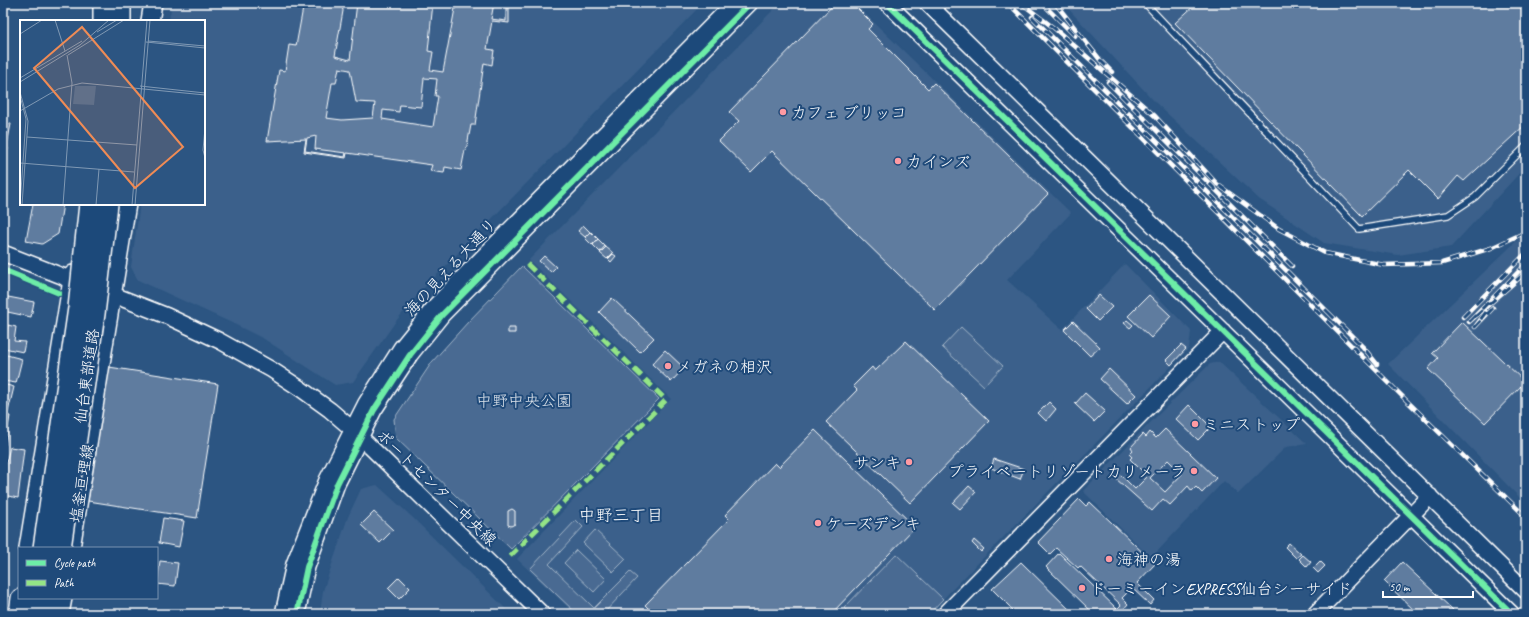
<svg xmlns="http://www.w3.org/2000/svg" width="1529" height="617" viewBox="0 0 1529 617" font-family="Caveat,'Klee One',sans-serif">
<rect width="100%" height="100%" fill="#2c5582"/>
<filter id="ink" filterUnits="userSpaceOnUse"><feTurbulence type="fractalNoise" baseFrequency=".025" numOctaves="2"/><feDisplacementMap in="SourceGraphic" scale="8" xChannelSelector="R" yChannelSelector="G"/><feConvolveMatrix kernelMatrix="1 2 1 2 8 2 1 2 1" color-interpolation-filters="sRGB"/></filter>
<g filter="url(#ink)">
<path fill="#3b618b" d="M172 3H703L420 292 396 321 353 382 335 385 264 339 232 323 138 280 131 267 140 204H204V21H169Z
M780 3H854L1071 213 1007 280 1062 330 1125 264 1191 331 1189 348 943 599 896 554 845 608 850 614H575L517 559 671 399 529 260Z
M1063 3H1526V166L1451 247 1398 255 1324 243 1259 199 1156 103Z
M1526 232V504L1388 364Z
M1219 362 1307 444 1286 447 1238 494 1224 481 1151 558 1083 491 1158 415 1210 364Z
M377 485 412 517 511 614H320L323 591 348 517 361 489Z"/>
<path fill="#486b92" stroke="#a4b5c8" d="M522 266 659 399 511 549 396 438 394 419 432 362 468 322Z
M961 327 1003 366 984 386 942 347Z
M576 520 583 527 549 564 594 608 630 572 637 578 603 614H577L530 569Z
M595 530 626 559 613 572 583 543Z
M576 550 606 579 594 592 564 563Z
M896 554 943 599 929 614H850L844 608Z"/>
<path fill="#5e7c9f" stroke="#fff" fill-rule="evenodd" d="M287 3H342L343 11 335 56 350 60 357 3H433L428 51 433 52 430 70 443 72 456 3H501H494L491 19 506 21V3H509V23L492 21 487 49 494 50 492 65 484 63 475 125H471L466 151 465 150 461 170 445 167 444 173 430 171 432 165 347 153 346 158 304 152 306 139 267 141 279 70 285 71 289 45 296 46 303 8 287 6ZM339 68 350 70 356 102 375 103 373 118 342 120 326 118 332 83H336ZM424 78 437 79 435 96H438L433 127 382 119 383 110 399 112 400 105 421 107ZM316 136 315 149 346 153 345 157 305 151 307 138Z
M835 3H852L873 24 868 29 928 89 934 83 1048 194 935 310 772 151 751 172 719 141 739 121 729 112Z
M1197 3H1526V124L1464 181 1458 176 1438 199 1409 170 1362 216 1175 23Z
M3 123 11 124 7 145 3 144Z
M3 148H8L3 179Z
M33 204H63L58 234 42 244 26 241Z
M583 225 590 232 585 237 578 231Z
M591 232 598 239 592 245 585 238Z
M598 239 605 246 600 252 593 245Z
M606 247 613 253 607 259 600 253Z
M613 254 616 256 611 262 608 259Z
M544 256 556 267 551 272 539 261Z
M1099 295 1112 307 1098 321 1086 309Z
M1149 295 1171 316 1151 338 1128 316Z
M3 296 34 302 31 317 3 311Z
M612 298 654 338 640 352 599 312Z
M1127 320 1133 325 1130 328 1124 323Z
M1073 321 1100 347 1090 356 1064 330Z
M1462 322 1525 382 1485 423 1428 369 1438 358 1432 353Z
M8 325 16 327 14 341 25 342 23 352 4 348Z
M508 328H515V333H508Z
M906 341 989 421 910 503 826 422 857 390 853 386 872 367 875 371Z
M1181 345 1186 349 1171 365 1166 360Z
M665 350 684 368 671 382 652 364Z
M3 354 22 359 16 383 3 381Z
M109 367 218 384 197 518 88 501Z
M1109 369 1136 395 1127 404 1100 379Z
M3 384 14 387 8 412 3 411Z
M1085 393 1105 411 1094 422 1075 404Z
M1049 402 1056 409 1046 421 1038 413Z
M1189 405 1211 427 1198 440 1176 419Z
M3 415 10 416 5 445 3 444Z
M1165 429 1216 478 1202 493 1196 487 1192 491 1188 486 1170 505 1163 499 1152 511 1115 478 1119 473 1135 489 1150 474 1145 470 1143 472 1130 459 1132 457 1129 454 1133 450 1131 447 1143 434 1146 437 1150 432 1156 438ZM1168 460 1182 474 1165 492 1150 478Z
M815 430 915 527 831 614H654L645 605 729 519 725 515 775 463 779 467Z
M10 447 24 449 18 498 3 495V466L5 467Z
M994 459 1024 469 1020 479 991 468Z
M969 486 976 492 960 509 953 503Z
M1079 499 1086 506 1090 502 1155 564 1137 583 1154 600 1150 605 1132 588 1122 598 1128 604 1121 612 1117 609 1121 605 1080 566 1078 568 1056 548 1050 554 1038 542Z
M512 509 515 511V524L511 526 508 525V511Z
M374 512 393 530 380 543 361 525Z
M163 518 184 521 179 547 159 543Z
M974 540 984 549 981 552 972 543Z
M1289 543 1301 554 1296 558 1285 547Z
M1059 553 1117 609 1123 614H1094L1046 567Z
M1303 555 1311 562 1307 567 1299 559Z
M160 561 178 563 175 586 157 584Z
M1320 561 1325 566 1318 573 1313 568Z
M1021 562 1074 614H1012L1010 612 1012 609 992 589Z
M1402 562 1453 610 1448 614H1418L1384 581Z
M399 577 410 588 399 599 388 588Z"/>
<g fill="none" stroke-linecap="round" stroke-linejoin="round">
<g stroke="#fff" stroke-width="8">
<path id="lane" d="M1145 3 1359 229 1448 215 1475 197 1526 146"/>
</g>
<g stroke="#fff" stroke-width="18">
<path id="secondary" d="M887 3 1512 614
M927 3 1526 591
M3 253 62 276 72 282 111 294 167 316 220 341 272 370 301 389 330 410 352 429 542 614
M283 614 294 564 327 480 366 403 401 348 436 305 466 274 734 3
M297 614 307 567 337 484 374 410 410 355 442 315 750 3
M945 614 1223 331
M1315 614 1430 496"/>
</g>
<g stroke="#fff" stroke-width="20">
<path id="primary" d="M150 21 153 3
M28 548 73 274
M71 548 127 204
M18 614 20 598
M60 614 63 598"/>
</g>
<g stroke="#fff" stroke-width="22">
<path id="highway" d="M103 21V3
M121 21V3
M33 614 35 598
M51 614 53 598"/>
</g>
<use href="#lane" stroke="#1f4a7a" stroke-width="5.5"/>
<use href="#secondary" stroke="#1f4a7a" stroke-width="15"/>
<use href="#primary" stroke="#1f4a7a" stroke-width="17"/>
<use href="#highway" stroke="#1f4a7a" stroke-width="19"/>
<g stroke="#fff" stroke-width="4.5">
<path id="rail" d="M1008 3 1407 401 1526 517
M1021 3 1054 28 1155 116 1217 184 1279 229 1325 253 1384 265 1442 263 1491 248 1526 232
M1042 3 1075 36
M1055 3 1101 61 1112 72
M1032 17 1331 315
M1108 82 1292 266
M1526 264 1469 322 1526 272
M1328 312 1363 347 1377 364
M1486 312 1475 327 1493 308
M1463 317 1526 253"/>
</g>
<use href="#rail" stroke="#1f4a7a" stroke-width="3" stroke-dasharray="9" stroke-linecap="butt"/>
<g stroke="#fff" stroke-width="22" stroke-linecap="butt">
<path id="highway-bridge" d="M43 548 78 308 89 204
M61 548 95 314 108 204"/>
</g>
<use href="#highway-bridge" stroke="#1f4a7a" stroke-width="19"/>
<path stroke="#94e586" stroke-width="5" stroke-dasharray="10 5" stroke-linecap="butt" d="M510 556 666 400 524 261"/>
<g stroke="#1f4a7a" stroke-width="8">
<path id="cycleway" d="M887 3 1512 614
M3 270 59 293
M297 614 307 567 337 484 374 410 410 355 442 315 750 3"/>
</g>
<use href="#cycleway" stroke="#6deda7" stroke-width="6"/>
</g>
</g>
<g fill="#ff9aa2" stroke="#1f4a7a" stroke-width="1.5">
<circle cx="783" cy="112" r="4"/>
<circle cx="898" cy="161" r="4"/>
<circle cx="668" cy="366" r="4"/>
<circle cx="1195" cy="424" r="4"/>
<circle cx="909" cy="462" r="4"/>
<circle cx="1194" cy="471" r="4"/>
<circle cx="818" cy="523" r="4"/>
<circle cx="1109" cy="559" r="4"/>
<circle cx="1082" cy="588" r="4"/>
</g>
<g text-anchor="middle" stroke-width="4" stroke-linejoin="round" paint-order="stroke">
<g font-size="16" fill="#fff" stroke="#1f4a7a" text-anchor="start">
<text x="791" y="118">カフェ ブリッコ</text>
<text x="906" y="167">カインズ</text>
<text x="676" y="372">メガネの相沢</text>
<text x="1203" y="430">ミニストップ</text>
<text x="901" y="468" text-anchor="end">サンキ</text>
<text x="1186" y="477" text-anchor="end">プライベートリゾートカリメーラ</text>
<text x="826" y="529">ケーズデンキ</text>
<text x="1117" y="565">海神の湯</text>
<text x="1090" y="594">ドーミーインEXPRESS仙台シーサイド</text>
</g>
<g font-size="16" fill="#fff" stroke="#1f4a7a">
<text transform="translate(450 267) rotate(-47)" y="6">海の見える大通り</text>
<text transform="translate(86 376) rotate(-82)" y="6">仙台東部道路</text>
<text transform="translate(81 483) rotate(-81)" y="6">塩釜亘理線</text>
<text transform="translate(437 487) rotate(44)" y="6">ポートセンター中央線</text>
</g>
<g font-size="16" fill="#dae1e9" stroke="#1f4a7a">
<text x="524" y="406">中野中央公園</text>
</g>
<g font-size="17" fill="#fff" stroke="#1f4a7a">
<text x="621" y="521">中野三丁目</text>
</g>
</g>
<g transform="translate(20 20)">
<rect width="185" height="185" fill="#2c5582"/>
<path d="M55 66H76L74 85 53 84Z" fill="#486b92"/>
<path fill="none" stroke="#8099b4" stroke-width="1" d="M35 0 45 31M77 12 97 0M0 14 22 0M128 21 185 26M126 22 185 28M48 35 104 0M0 58 62 21M0 62 60 25 89 0M120 66 185 73M0 72 8 101 2 185M0 76 6 99 0 185M0 91 38 69 62 63 185 75M185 108 183 130 185 138M7 117 117 125M0 143 114 152M43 185 52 63 47 35M76 185 79 149M112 185 127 0M115 185 130 0"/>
<path fill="#ef8b55" fill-opacity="0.15" stroke="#ef8b55" stroke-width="2" d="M62 7 163 127 115 168 14 48Z"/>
<rect width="185" height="185" fill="none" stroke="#fff" stroke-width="2"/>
</g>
<rect width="1529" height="617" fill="none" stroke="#1f4a7a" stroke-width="16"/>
<rect x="8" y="8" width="1513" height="601" fill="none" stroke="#fff" stroke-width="1.5" filter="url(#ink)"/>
<rect x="18" y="547" width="140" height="52" fill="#1f4a7a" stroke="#7992af"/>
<rect x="26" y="560" width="20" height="6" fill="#6deda7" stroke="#7992af"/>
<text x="54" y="567" font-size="12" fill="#ffffff">Cycle path</text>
<rect x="26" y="580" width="20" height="6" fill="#94e586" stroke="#7992af"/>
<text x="54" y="587" font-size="12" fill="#ffffff">Path</text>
<path d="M1383 591v6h90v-6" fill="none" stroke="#ffffff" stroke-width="2"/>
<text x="1389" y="591" font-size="12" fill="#ffffff" stroke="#1f4a7a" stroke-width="3" paint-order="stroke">50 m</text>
</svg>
